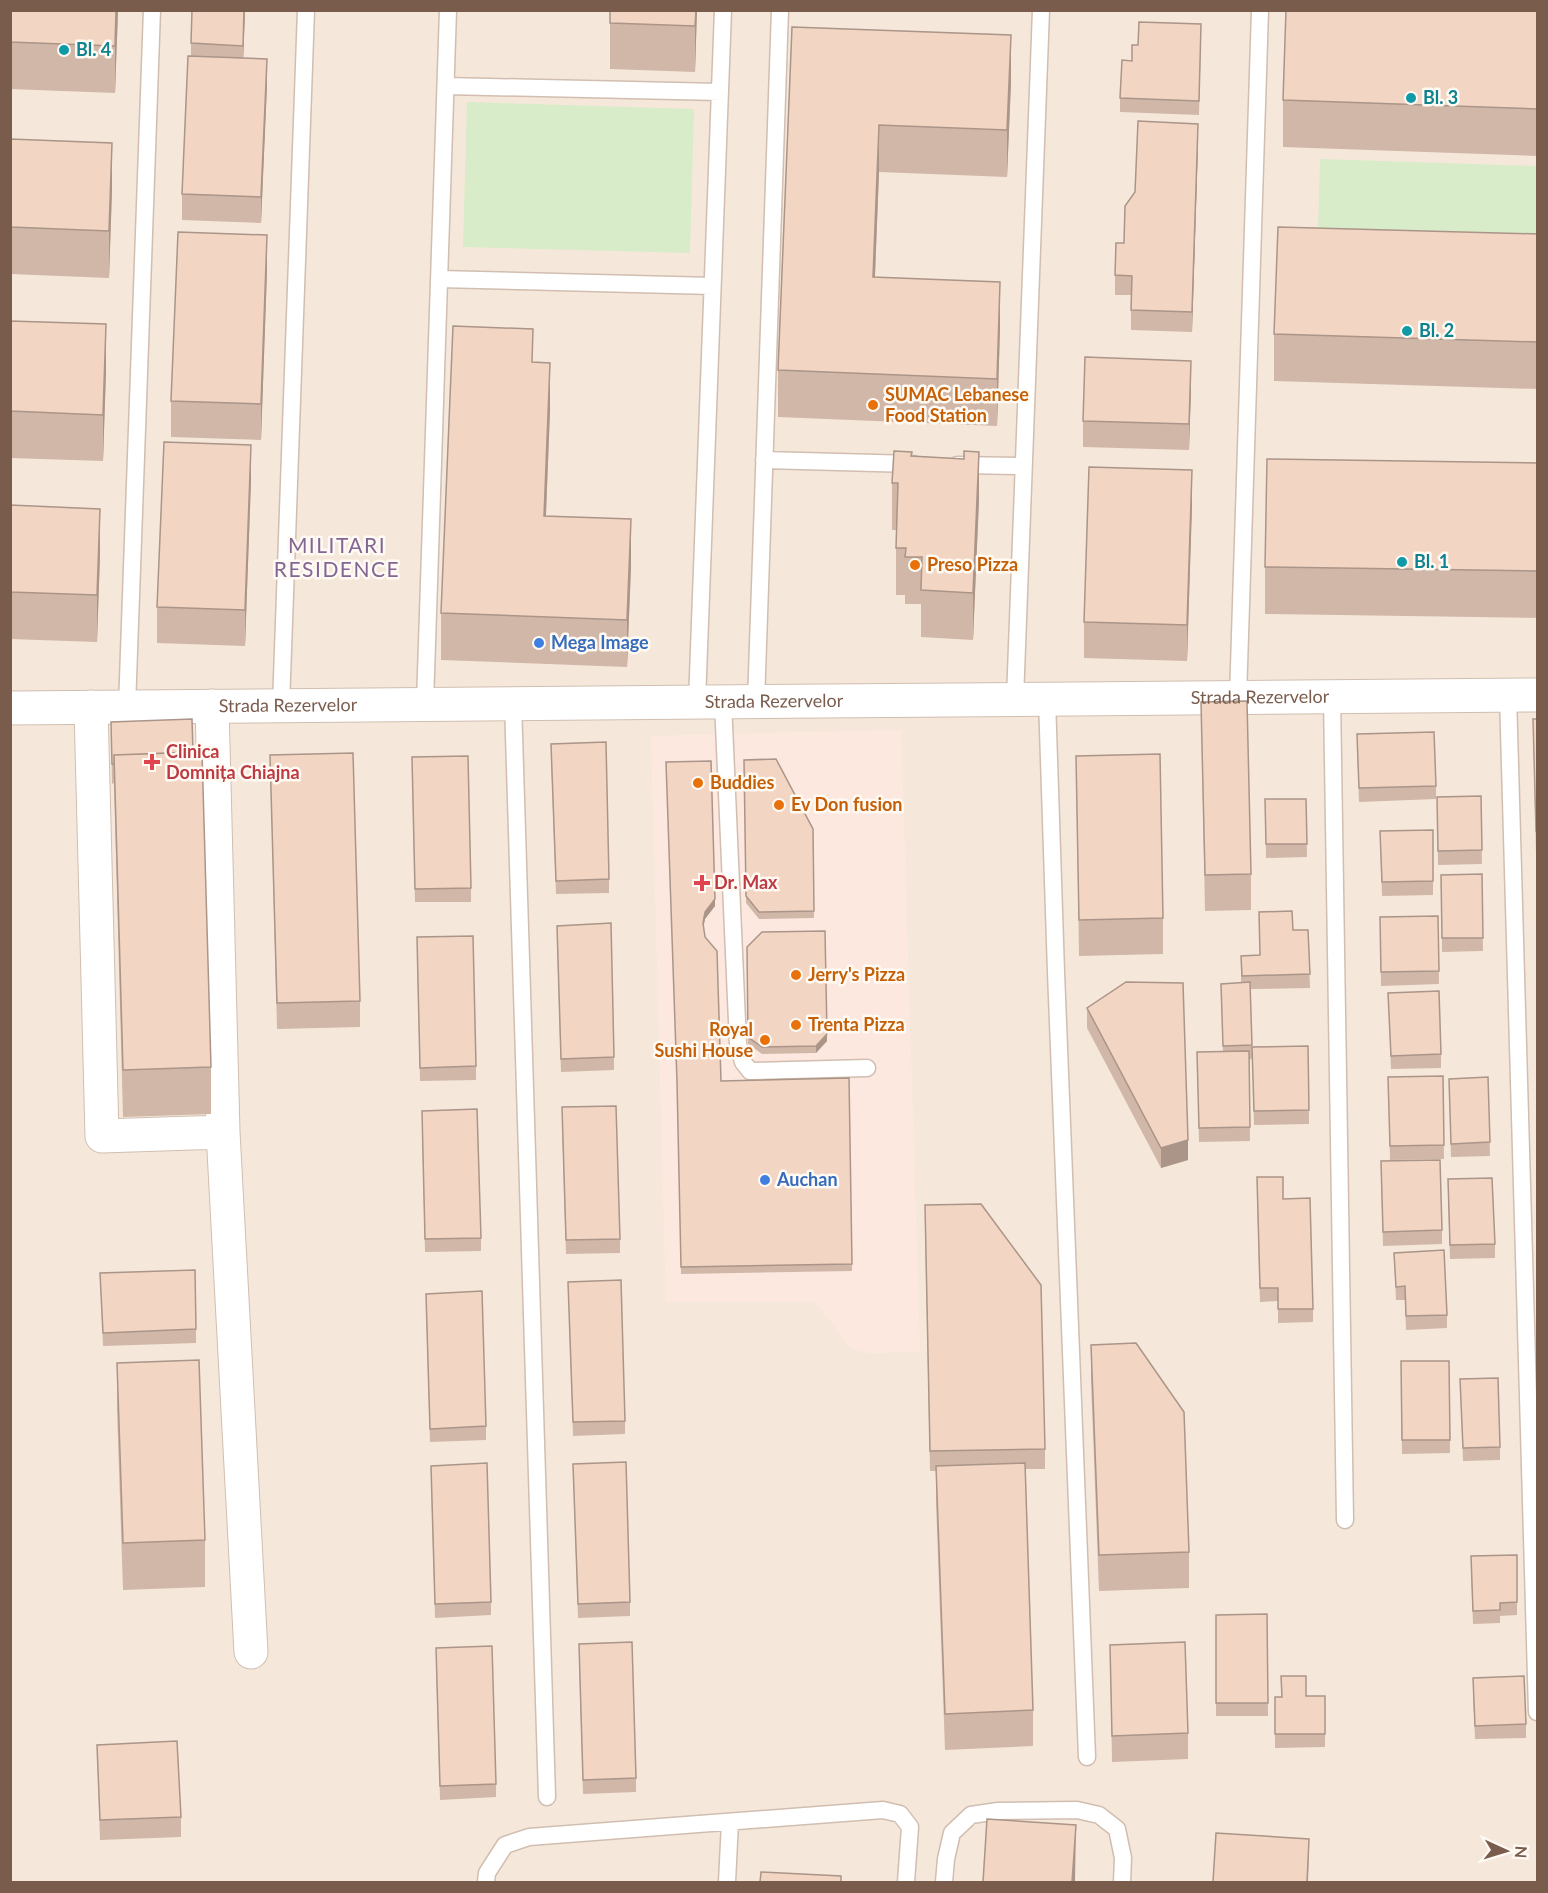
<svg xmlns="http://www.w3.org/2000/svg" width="1548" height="1893" viewBox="0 0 1548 1893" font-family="Lato,sans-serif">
<rect width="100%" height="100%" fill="#fdf6ec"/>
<path fill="#f5e8da" d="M11 11H1537V1882H11Z"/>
<path fill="#fde8e0" d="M901 730 920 1352 868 1353 859 1351 848 1345 821 1309 813 1302H666L651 736Z"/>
<path fill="#d8ecc9" d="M467 102 694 109 690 253 463 247Z
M1320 159 1537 166V272L1317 265Z"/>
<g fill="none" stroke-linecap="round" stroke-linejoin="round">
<g stroke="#d1beb0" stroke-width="19">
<path id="service" d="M446 86 720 92
M439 279 712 286
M764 460 913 464
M957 465 1022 466
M1508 695 1537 1712
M1332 697 1345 1520
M1238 698 1260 10
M1015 699 1041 10
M1047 699 1056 972 1087 1757
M697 702 723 10
M723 702 738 1044 743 1062 750 1071 867 1068
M756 702 780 10
M425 703 448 10
M513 703 547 1797
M281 705 306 10
M127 707 152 10
M486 1882 487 1873 505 1845 529 1837 883 1810 900 1814 910 1827 906 1882
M727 1882 730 1822
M944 1882 946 1859 952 1833 971 1815 998 1811 1077 1810 1099 1815 1117 1829 1123 1858 1122 1882"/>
</g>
<g stroke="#d1beb0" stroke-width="35">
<path id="minor" d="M212 706 223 1132 251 1652
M91 707 102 1136 223 1132"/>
</g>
<g stroke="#d1beb0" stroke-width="35">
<g id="tertiary">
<path id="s1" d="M10 708 1538 695"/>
</g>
</g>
<use href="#service" stroke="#fff" stroke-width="16"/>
<use href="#minor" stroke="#fff" stroke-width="33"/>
<use href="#tertiary" stroke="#fff" stroke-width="33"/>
</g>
<path fill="#d1b7a8" d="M10 10H118L115 93 10 89Z
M245 10 243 58 267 85 261 223 182 220V194L191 56V43Z
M610 10H697L695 72 610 69Z
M1538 10V156L1283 147V100Z
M792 27 1011 82 1007 177 879 172 875 277 1000 329 997 426 778 417V370Z
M1201 38 1199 115 1120 112V98L1132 61 1138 45Z
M10 139 112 190 109 278 10 274Z
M1198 144 1192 332 1131 330V295H1115V275L1124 243 1135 192Z
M1538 234V389L1274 381V334Z
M267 271 261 440 171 437V401Z
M10 321 106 371 103 461 10 458Z
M533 362 550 410 546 516 631 566 627 667 441 660V613Z
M1191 387 1189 450 1083 447V421Z
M912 456 979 499 973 640 921 637V604H905V595H896V530H892V483Z
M1538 463V618L1265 614V567Z
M251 481 245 646 157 643V607Z
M10 505 100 555 97 642 10 639Z
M1192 506 1187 661 1084 658V622Z
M1201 702 1251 874V910L1205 911Z
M1533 719H1538V857H1536Z
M111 722 193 752 211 1067V1114L123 1117 114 783 112 784Z
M1357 747 1436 786V799L1359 802Z
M270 755 360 1001V1027L277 1029Z
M1076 756 1163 918V954L1079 956Z
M551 757 609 879V893L556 894Z
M744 760 813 829 814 918 759 919 746 903Z
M711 761 715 906 705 919 703 927 721 1081 849 1078 852 1271 681 1274 677 1089Z
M412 771 471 888V902H415Z
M1481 796 1482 864 1438 865 1437 797Z
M1265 799H1306L1307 857 1266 858Z
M1433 830V895L1382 896 1380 831Z
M1482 874 1483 951 1442 952 1441 875Z
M1438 916 1439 984 1381 986 1380 917Z
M1293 930H1308L1310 988 1250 989 1252 1045V1059H1249L1250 1141 1199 1142 1197 1052 1223 1051 1221 984 1241 983V956L1260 955Z
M557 939 614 1057V1070L561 1072Z
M747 947 827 1041 816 1053 762 1054 748 1044Z
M417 950 476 1066V1080L420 1081Z
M1388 993 1441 1054V1068L1391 1069Z
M1087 1008 1188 1160 1161 1168 1087 1028Z
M1308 1046 1309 1124 1254 1125 1252 1047Z
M1443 1076 1444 1159 1390 1160 1388 1077Z
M1488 1077 1490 1156 1451 1157 1449 1079Z
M562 1121 620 1239V1253L566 1254Z
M422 1124 481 1238V1251L425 1252Z
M1381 1175 1442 1230V1244L1383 1246Z
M1257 1191 1283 1199 1313 1309V1322L1278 1323V1301L1260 1302Z
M1448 1193 1495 1244V1258L1450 1259Z
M925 1225 1045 1449V1469H1025L1033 1710V1746L945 1750 936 1502V1471H930Z
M1394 1253 1447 1315V1328L1406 1330 1405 1300H1396Z
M100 1273 196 1329V1343L103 1346Z
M568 1282 625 1421V1434L573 1436Z
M426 1307 486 1426V1440L430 1442Z
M1091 1345 1189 1552V1588L1099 1591 1091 1381Z
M1401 1361H1449L1450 1453 1402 1454Z
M117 1363 205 1540V1587L123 1590 117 1410Z
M1460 1379 1500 1447V1460L1463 1461Z
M573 1464 630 1602V1616L578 1618Z
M431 1479 491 1602V1615L435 1618Z
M1517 1555V1615L1500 1616V1623L1473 1624 1471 1570Z
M1267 1614 1268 1716H1216V1615Z
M1110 1645 1188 1733V1759L1112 1762Z
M579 1658 636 1778V1792L583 1794Z
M436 1662 496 1784V1797L440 1800Z
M1473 1691 1526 1724V1738L1475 1739Z
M1306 1696H1325V1747L1275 1748V1697Z
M97 1745 181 1817V1837L100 1840Z"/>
<path fill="#aa9588" d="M116 10 118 11 115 93V46Z
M244 10H245L243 66V46Z
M696 10H697L695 72V26Z
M1011 35V82L1007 177V130Z
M267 59V85L261 223V197Z
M1198 124V144L1192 332V312Z
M879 125V172L873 324V277Z
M112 143V190L109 278V231Z
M267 235V271L261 440V404Z
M1000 282V329L997 426V379Z
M106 324V371L103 461V415Z
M1191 361V387L1189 450V424Z
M550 363V410L544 563V516Z
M251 445V481L245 646V610Z
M979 452V499L973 640V593Z
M1192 470V506L1187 661V625Z
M100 509V555L97 642V595Z
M631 519V566L627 667V620Z
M715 899V906L705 919 703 930V923L705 912Z
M827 1034V1041L816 1053V1046Z
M1188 1140V1160L1161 1168V1148Z
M1076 1825 1075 1882H1072Z
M1309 1839 1308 1882H1307Z"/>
<path fill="#f3d5c3" stroke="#aa9588" stroke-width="1.5" d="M10 10H116L115 46 10 42Z
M192 10H244L243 46 191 43Z
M610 10H696L695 26 610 23Z
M1286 10H1538V109L1283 100Z
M1139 22 1201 24 1199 101 1120 98 1122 60 1132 61V45H1138Z
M792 27 1011 35 1007 130 879 125 873 277 1000 282 997 379 778 370Z
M188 56 267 59 261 197 182 194Z
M1138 121 1198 124 1192 312 1131 310 1132 276 1115 275 1116 243H1124L1125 206 1135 192Z
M10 139 112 143 109 231 10 227Z
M1278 227 1538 234V342L1274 334Z
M178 232 267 235 261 404 171 401Z
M10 321 106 324 103 415 10 411Z
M453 326 533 329 532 362 550 363 544 516 631 519 627 620 441 613Z
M1085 357 1191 361 1189 424 1083 421Z
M164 442 251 445 245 610 157 607Z
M894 451 912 452 911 456 964 459V451L979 452 973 593 921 590 922 557H905L906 548H896L898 483H892Z
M1267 459 1538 463V571L1265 567Z
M1089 467 1192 470 1187 625 1084 622Z
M10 505 100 509 97 595 10 592Z
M1247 701 1251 874 1205 875 1201 702Z
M192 719 193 752 114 755V764H112L111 722Z
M1533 719H1538V831H1536Z
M1434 732 1436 786 1359 788 1357 734Z
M606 742 609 879 556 881 551 744Z
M202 752 211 1067 123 1070 114 755Z
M353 753 360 1001 277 1003 270 755Z
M1160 754 1163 918 1079 920 1076 756Z
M468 756 471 888 415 889 412 757Z
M776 759 813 829 814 911 759 912 746 896 744 760Z
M711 761 715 899 705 912 703 923 705 937 717 951 721 1081 849 1078 852 1264 681 1267 677 1082 666 762Z
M1481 796 1482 850 1438 851 1437 797Z
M1265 799H1306L1307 844H1266Z
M1433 830V881L1382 882 1380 831Z
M1482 874 1483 938H1442L1441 875Z
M1292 911 1293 930H1308L1310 974 1242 976 1241 956 1260 955 1259 912Z
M1438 916 1439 971 1381 972 1380 917Z
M611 923 614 1057 561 1059 557 926Z
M825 931 827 1034 816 1046 762 1047 748 1037 747 947 762 932Z
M473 936 476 1066 420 1068 417 937Z
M1126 982 1183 983 1188 1140 1161 1148 1087 1008Z
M1250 982 1252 1045 1223 1046 1221 984Z
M1439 991 1441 1054 1391 1056 1388 993Z
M1308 1046 1309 1110 1254 1111 1252 1047Z
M1249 1051 1250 1127 1199 1128 1197 1052Z
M1443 1076 1444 1145 1390 1146 1388 1077Z
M1488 1077 1490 1142 1451 1144 1449 1079Z
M616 1106 620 1239 566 1240 562 1107Z
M477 1109 481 1238 425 1239 422 1111Z
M1440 1160 1442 1230 1383 1232 1381 1161Z
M1257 1177H1283V1199L1310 1198 1313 1309H1278V1288H1260Z
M1492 1178 1495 1244 1450 1245 1448 1179Z
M981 1204 1041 1285 1045 1449 930 1451 925 1205Z
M1444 1250 1447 1315 1406 1316 1405 1286 1396 1287 1394 1253Z
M195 1270 196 1329 103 1333 100 1273Z
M621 1280 625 1421 573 1422 568 1282Z
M482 1291 486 1426 430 1429 426 1294Z
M1136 1343 1184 1412 1189 1552 1099 1555 1091 1345Z
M199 1360 205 1540 123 1543 117 1363Z
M1401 1361H1449L1450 1440H1402Z
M1498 1378 1500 1447 1463 1448 1460 1379Z
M626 1462 630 1602 578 1604 573 1464Z
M487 1463 491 1602 435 1604 431 1466Z
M1025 1463 1033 1710 945 1714 936 1466Z
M1517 1555V1602L1500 1603V1610L1473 1611 1471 1556Z
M1267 1614 1268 1703H1216V1615Z
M632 1642 636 1778 583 1780 579 1644Z
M1185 1642 1188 1733 1112 1736 1110 1645Z
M492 1646 496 1784 440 1786 436 1648Z
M1281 1676H1306V1696H1325V1734H1275V1697H1282Z
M1524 1676 1526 1724 1475 1726 1473 1678Z
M177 1741 181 1817 100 1820 97 1745Z
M987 1819 1076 1825 1072 1882H983Z
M1216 1833 1309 1839 1307 1882H1213Z
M761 1872 841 1876V1882H760Z"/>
<g fill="#0f9aa8" stroke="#fffaf3" stroke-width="2">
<circle cx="64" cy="50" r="6"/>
<circle cx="1411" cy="98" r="6"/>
<circle cx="1407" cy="331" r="6"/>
<circle cx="1402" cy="562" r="6"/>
</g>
<g fill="#e8710a" stroke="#fffaf3" stroke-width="2">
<circle cx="873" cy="405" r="6"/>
<circle cx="915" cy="565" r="6"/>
<circle cx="698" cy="783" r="6"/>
<circle cx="779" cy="805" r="6"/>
<circle cx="796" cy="975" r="6"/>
<circle cx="796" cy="1025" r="6"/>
<circle cx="765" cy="1040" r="6"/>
</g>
<g fill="#3f7fe0" stroke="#fffaf3" stroke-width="2">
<circle cx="539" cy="643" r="6"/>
<circle cx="765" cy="1180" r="6"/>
</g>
<g fill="#e0444e" stroke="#fffaf3" stroke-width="2">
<path d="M149 753h6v6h6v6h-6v6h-6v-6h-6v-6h6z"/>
<path d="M699 874h6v6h6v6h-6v6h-6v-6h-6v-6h6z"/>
</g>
<g text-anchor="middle" stroke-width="5" stroke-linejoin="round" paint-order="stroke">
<g font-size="18" font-weight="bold" fill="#0d838f" stroke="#fffaf3" text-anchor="start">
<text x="76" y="56">Bl. 4</text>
<text x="1423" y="104">Bl. 3</text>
<text x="1419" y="337">Bl. 2</text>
<text x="1414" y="568">Bl. 1</text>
</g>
<g font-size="18" font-weight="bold" fill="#c56008" stroke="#fffaf3" text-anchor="start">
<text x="885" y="401">SUMAC Lebanese<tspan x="885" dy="21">Food Station</tspan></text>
<text x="927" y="571">Preso Pizza</text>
<text x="710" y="789">Buddies</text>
<text x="791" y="811">Ev Don fusion</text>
<text x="808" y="981">Jerry's Pizza</text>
<text x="808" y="1031">Trenta Pizza</text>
<text x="753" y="1036" text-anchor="end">Royal<tspan x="753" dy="21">Sushi House</tspan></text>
</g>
<g font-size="18" font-weight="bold" fill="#366cbe" stroke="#fffaf3" text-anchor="start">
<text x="551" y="649">Mega Image</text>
<text x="777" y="1186">Auchan</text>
</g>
<g font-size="18" fill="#7a5c4d" stroke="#fffaf3">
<text dy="6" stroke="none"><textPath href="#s1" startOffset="1250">Strada Rezervelor</textPath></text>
<text dy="6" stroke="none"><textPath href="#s1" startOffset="764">Strada Rezervelor</textPath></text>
<text dy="6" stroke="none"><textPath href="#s1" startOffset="278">Strada Rezervelor</textPath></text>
</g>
<g font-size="18" font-weight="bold" fill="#be3a42" stroke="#fffaf3" text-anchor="start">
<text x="166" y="758">Clinica<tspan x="166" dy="21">Domnița Chiajna</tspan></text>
<text x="714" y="889">Dr. Max</text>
</g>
<g font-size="21" letter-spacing="1.5" fill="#846695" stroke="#fffaf3">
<text x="337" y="553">MILITARI<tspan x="337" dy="24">RESIDENCE</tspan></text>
</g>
</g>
<rect width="1548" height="1893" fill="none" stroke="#7a5c4d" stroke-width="24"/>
<g transform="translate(1506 1851) rotate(94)" stroke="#fffaf3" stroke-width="4.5" paint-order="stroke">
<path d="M0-4.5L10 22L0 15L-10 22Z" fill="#7a5c4d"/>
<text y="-9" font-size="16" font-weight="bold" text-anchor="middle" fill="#7a5c4d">N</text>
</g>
</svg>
